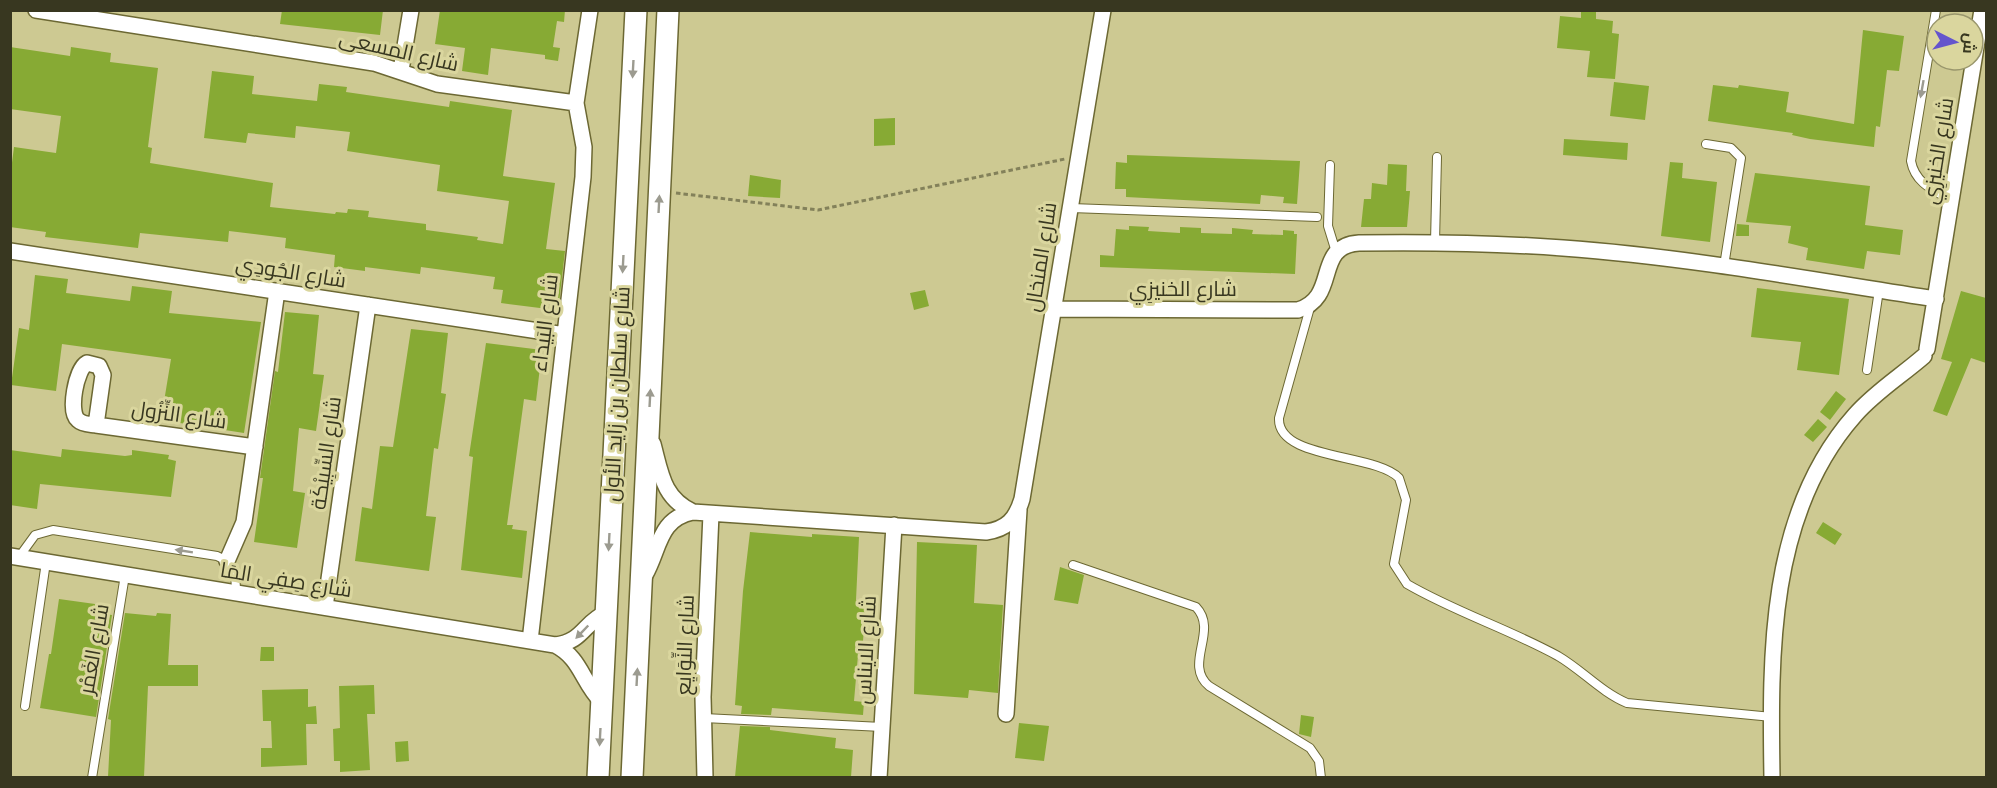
<svg xmlns="http://www.w3.org/2000/svg" width="1997" height="788" viewBox="0 0 1997 788" font-family="'PT Sans',Cairo,sans-serif">
<rect width="100%" height="100%" fill="#cdc992"/>
<path fill="#87aa34" d="M282 10H383L380 35 280 24Z
M440 10H565L564 22 557 21 553 47 560 48 558 61 545 59V55L491 48 488 75 462 71 465 48 435 44Z
M1581 10H1596V19L1613 21 1612 33 1619 34 1615 79 1587 77 1590 51 1557 48 1560 16 1581 18Z
M1863 30 1904 36 1899 71 1887 70 1880 127 1876 126 1874 147 1810 139 1792 135 1793 133 1708 121 1713 85 1738 88 1739 85 1789 92 1786 112 1854 124Z
M10 47 70 56 71 47 111 53 110 62 158 68 148 147 152 148 150 163 273 183 270 207 335 214 336 212 347 213 348 209 369 211 368 217 426 224V230L478 237 477 240 503 244 509 201 437 191 440 165 347 151 350 132 296 126 295 138 248 133 246 143 204 138 212 71 254 76 252 94 317 101 319 84 347 87 346 92 449 107 450 101 512 110 503 176 555 183 546 249 565 251 559 303 548 302V309L501 303 503 290 493 289 495 277 421 267 420 274 365 267V271L334 267 335 255 285 248 286 238 229 231 228 242 140 233 138 248 45 237 46 232 10 227V178L14 147 56 153 61 116 10 109Z
M1614 82 1649 86 1645 120 1610 116Z
M895 118V145L874 146V119Z
M1564 139 1628 143 1627 160 1563 155Z
M1127 155 1300 161 1297 204 1283 203 1284 197 1261 195 1260 204 1126 197V189H1115L1116 162 1127 163Z
M1670 162 1683 163 1682 178 1717 182 1710 242 1661 236Z
M1388 164 1407 165 1406 191H1410L1407 227H1361L1364 199H1371L1372 183 1387 185Z
M1755 173 1870 186 1865 225 1903 230 1900 255 1867 251 1864 269 1806 260 1808 248 1788 243 1791 226 1746 222Z
M750 175 781 180 780 198 748 196Z
M1737 224 1749 225V236H1736Z
M1129 226 1149 227 1148 231 1180 233V227L1201 228V233L1232 234V228L1253 230 1252 234 1283 235V230L1294 231V234H1297L1295 274 1100 267V255L1114 256 1116 229 1129 230Z
M35 275 68 279 66 293 130 301 132 286 172 291 169 313 261 322 244 433 161 420 171 359 62 344 56 391 11 385 19 328 29 330Z
M1757 288 1849 299 1839 375 1797 370 1801 342 1751 337Z
M925 290 929 306 914 310 910 293Z
M1961 291 1986 298V363L1971 358 1947 416 1933 411 1952 362 1941 359Z
M285 312 319 315 313 374 324 375 316 431 299 428 293 491 305 493 297 548 254 542 263 478H260L275 371 278 372Z
M411 329 448 333 441 393 446 394 438 449 434 448 426 516 436 517 429 571 355 561 362 507 372 509 380 446 393 447Z
M486 343 542 350 536 401 524 399 507 525H513L512 529 527 531 522 578 461 570 473 457 469 456Z
M1836 391 1846 399 1830 420 1820 412Z
M1818 419 1827 427 1813 442 1804 435Z
M62 449 125 456 132 455V450L169 455 168 459 176 461 171 497 40 484 37 509 10 505V450L61 457Z
M1823 522 1842 534 1835 545 1816 533Z
M750 532 812 537V534L859 537 856 600H866L862 655H858L854 701 864 702 863 715 772 708 771 715 741 714 742 706 735 705 743 591Z
M917 542 977 545 974 603 1003 605 998 693 969 690 968 698 914 694Z
M1060 567 1084 575 1078 604 1054 600Z
M59 599 95 604 94 613 112 615 96 717 40 708 49 654H51Z
M125 613 156 616 157 613 171 614 168 665H198V686H148L144 777H108L111 720 108 719Z
M261 647H274V661H260Z
M374 685 375 714H367L370 770 340 772V761H334L333 729 340 728 339 686Z
M308 689V707L316 706 317 724H306L307 765 261 767V748H272L271 721H263L262 690Z
M1301 715 1314 717 1311 737 1299 734Z
M1019 723 1049 726 1044 761 1015 758Z
M740 726 770 727V730L836 738 835 748 853 750 851 777H735Z
M408 741 409 761 396 762 395 742Z"/>
<g fill="none" stroke-linecap="round" stroke-linejoin="round">
<g stroke="#6c6833" stroke-width="10">
<path id="service" d="M1936 10 1911 161C1915 183 1933 190 1951 200
M1706 144 1731 148 1741 158 1724 266
M1330 165 1328 226 1336 252
M1071 208 1317 217
M1435 242 1437 157
M1311 304 1279 418C1277 460 1375 453 1399 478L1406 500 1394 564 1407 584C1455 612 1509 629 1558 656 1582 670 1601 692 1627 703L1772 717
M1867 370 1879 290
M19 557 35 535 53 530 217 556C235 563 236 576 236 593
M1073 565 1196 607C1219 631 1183 664 1209 686L1310 748 1319 761 1321 778
M25 706 46 562
M704 718 882 727
M92 778 125 575"/>
</g>
<g stroke="#6c6833" stroke-width="18">
<path id="minor" d="M36 10 374 63 437 84 576 103
M401 70 411 10
M10 251 565 335
M1054 309 1298 310C1340 297 1313 246 1359 243 1427 242 1495 243 1563 248 1688 257 1812 280 1936 299
M1927 349 1982 10
M96 425 103 375 99 366 87 363C76 369 68 412 78 420 83 425 91 424 96 425L255 447
M653 444C661 474 663 498 693 512
M10 556 555 645C581 658 582 682 601 701
M227 561 244 522 277 291
M645 575C660 549 658 519 693 512L986 532C1007 529 1016 519 1022 499L1103 10
M325 607 368 305
M530 641 583 177 584 147 576 103 590 10
M555 645C583 642 584 622 606 613
M1006 714 1019 510
M705 778 703 697 711 514
M879 778 894 525
M1772 778C1770 655 1768 513 1855 415 1875 392 1901 376 1924 356"/>
</g>
<g stroke="#6c6833" stroke-width="24">
<path id="secondary" d="M598 778 636 10
M632 778 668 10"/>
</g>
<path stroke="#83815a" stroke-width="3" stroke-dasharray="4.5 3" stroke-linecap="butt" d="M676 193 818 210 1065 159"/>
<use href="#service" stroke="#fff" stroke-width="8"/>
<use href="#minor" stroke="#fff" stroke-width="15"/>
<use href="#secondary" stroke="#fff" stroke-width="21"/>
</g>
<defs><path id="oneway-solid" d="M-6-.8H1V-3.2L6.5 0L1 3.2V.8H-6Z" transform="scale(1.5)"/></defs>
<g fill="#9c9b90">
<use href="#oneway-solid" transform="translate(633 69) rotate(93)"/>
<use href="#oneway-solid" transform="translate(1922 89) rotate(100)"/>
<use href="#oneway-solid" transform="translate(659 204) rotate(-87)"/>
<use href="#oneway-solid" transform="translate(623 264) rotate(93)"/>
<use href="#oneway-solid" transform="translate(650 398) rotate(-87)"/>
<use href="#oneway-solid" transform="translate(609 542) rotate(93)"/>
<use href="#oneway-solid" transform="translate(184 551) rotate(-171)"/>
<use href="#oneway-solid" transform="translate(582 632) rotate(134)"/>
<use href="#oneway-solid" transform="translate(637 677) rotate(-87)"/>
<use href="#oneway-solid" transform="translate(600 737) rotate(93)"/>
</g>
<g text-anchor="middle" stroke-width="6" stroke-linejoin="round" paint-order="stroke">
<g font-size="21" fill="#383720" stroke="#dad69e">
<text transform="translate(399 51) rotate(13)" y="7">شارع المسعى</text>
<text transform="translate(1938 151) rotate(-81)" y="7">شارع الخنيزِي</text>
<text transform="translate(1041 257) rotate(-81)" y="7">شارع المنخال</text>
<text transform="translate(291 272) rotate(9)" y="7">شارع الجُودِي</text>
<text x="1183" y="296">شارع الخنيزِي</text>
<text transform="translate(545 323) rotate(-83)" y="7">شارع البَيداء</text>
<text transform="translate(617 394) rotate(-87)" y="7">شارع سلطان بن زايد الأول</text>
<text transform="translate(179 415) rotate(8)" y="7">شارع النِّزُول</text>
<text transform="translate(326 453) rotate(-82)" y="7">شارع السِّبِيْكَة</text>
<text transform="translate(286 580) rotate(9)" y="7">شارع صِفِي المَا</text>
<text transform="translate(685 645) rotate(-88)" y="7">شارع النِّوَايِع</text>
<text transform="translate(94 649) rotate(-80)" y="7">شارع الغَمْر</text>
<text transform="translate(866 650) rotate(-87)" y="7">شارع الايناس</text>
</g>
</g>
<rect width="1997" height="788" fill="none" stroke="#383720" stroke-width="24"/>
<g transform="translate(1955 42) rotate(96)"><circle r="28" fill="#dad69e" stroke="#99966c" stroke-width="1.5"/>
<path d="M0-4.5L10 22L0 15L-10 22Z" fill="#6454cd"/>
<text y="-9" font-size="16" font-weight="bold" text-anchor="middle" fill="#383720">ش</text>
</g>
</svg>
